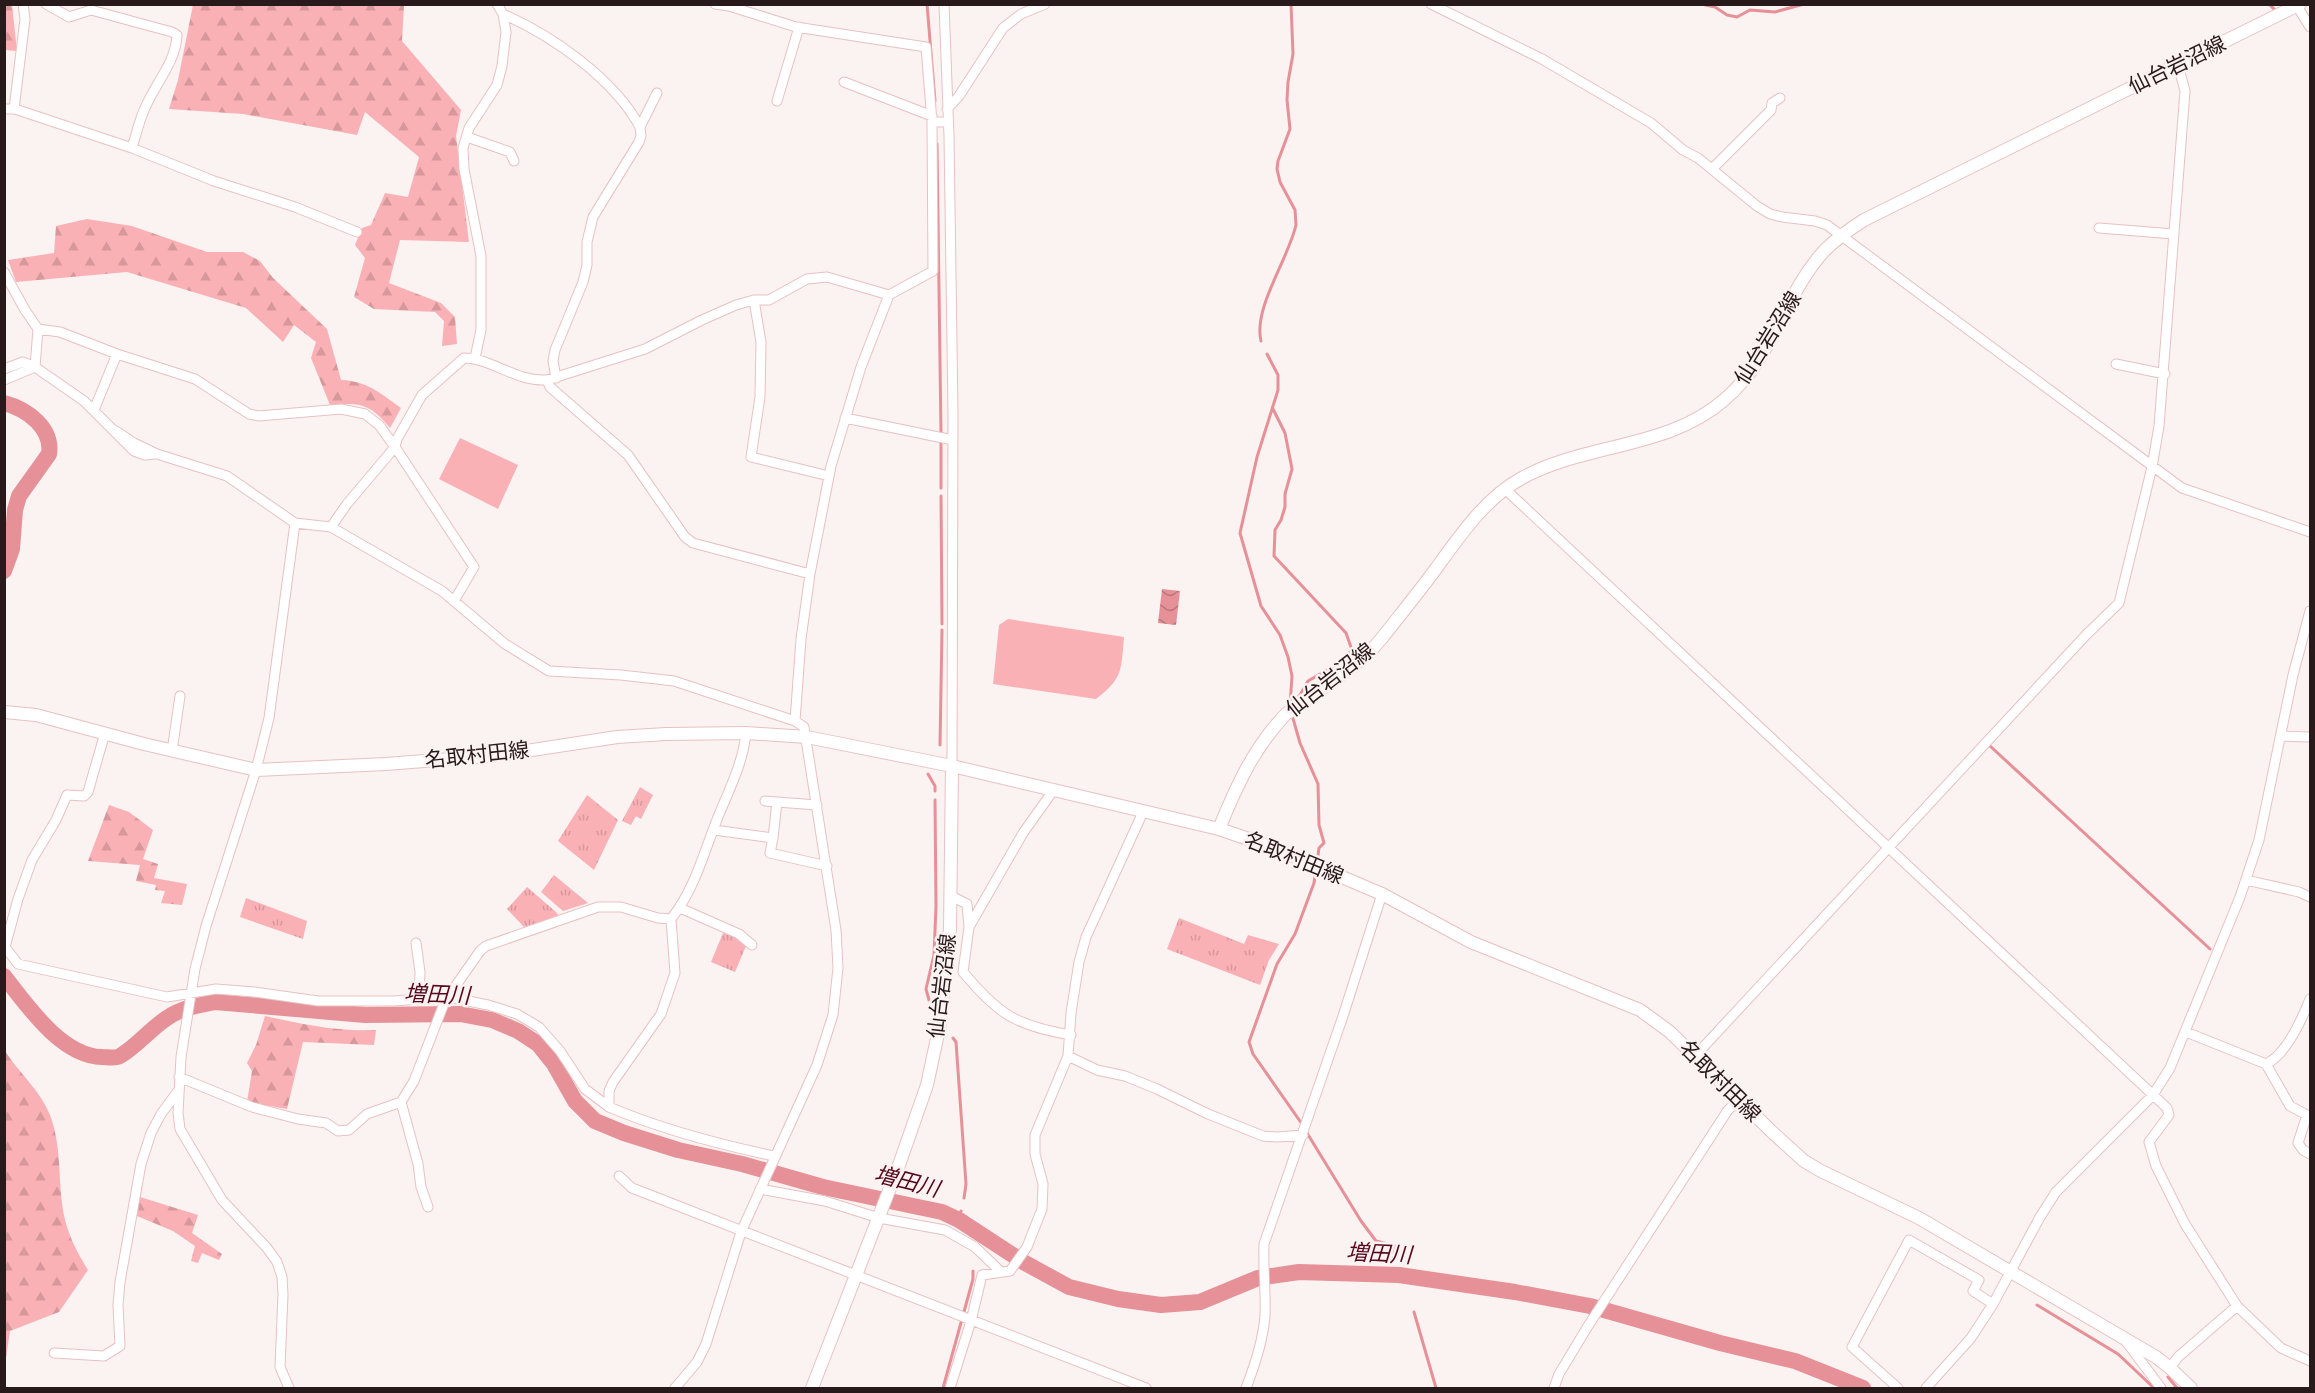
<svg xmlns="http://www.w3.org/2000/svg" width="2315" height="1393" viewBox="0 0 2315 1393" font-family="'Roboto Condensed','Noto Sans JP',sans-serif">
<defs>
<pattern id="grass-tufts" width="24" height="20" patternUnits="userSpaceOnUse" patternTransform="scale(1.5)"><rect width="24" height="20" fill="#fab1b5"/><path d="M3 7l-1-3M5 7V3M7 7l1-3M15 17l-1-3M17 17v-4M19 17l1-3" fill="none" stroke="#d6989b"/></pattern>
<pattern id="forest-firs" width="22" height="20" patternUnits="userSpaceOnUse" patternTransform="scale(1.5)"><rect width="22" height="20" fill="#fab1b5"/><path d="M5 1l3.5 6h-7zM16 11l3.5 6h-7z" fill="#d6989b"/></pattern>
<pattern id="water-waves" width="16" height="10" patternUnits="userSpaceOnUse" patternTransform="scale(1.5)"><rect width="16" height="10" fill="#e69097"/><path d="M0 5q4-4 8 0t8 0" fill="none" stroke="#ba757a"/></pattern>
</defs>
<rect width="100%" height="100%" fill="#fbf2f2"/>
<path fill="url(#grass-tufts)" d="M640 787 653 795 641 819 636 816 631 825 622 821Z
M587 795 618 820 594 870 558 841Z
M554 875 588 903 563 911 541 892Z
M527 887 556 912 559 916 524 927 507 909Z
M246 898 307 921 303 939 240 917Z
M1179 918 1244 944 1248 935 1279 944 1269 960 1260 985 1167 949Z
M723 933 734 937 746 946 735 972 711 962Z"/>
<path fill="url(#forest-firs)" d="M5 4 12 5 17 51 5 50Z
M193 5H404L402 41 461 110 456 136 469 242 400 240 389 283 441 303 455 317 457 344 442 346 444 321 435 312 374 309 354 297 365 258 355 245 362 228 371 225 385 193 408 197 419 157 365 112 357 135 243 114 169 109 178 80Z
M87 219 132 226 207 252H243L260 261 273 278 327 329 341 380C367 381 380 393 401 408L390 428C371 404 360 402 330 405L311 358 316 342 294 325 283 342 246 308 127 272 16 282 8 260 54 253 56 226Z
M109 805 129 812 153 830 143 859 158 864 154 878 187 884 182 905 161 903 165 891 155 890 156 885 136 881 140 865 88 861Z
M265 1016C302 1024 338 1032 376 1030L374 1045 303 1042 287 1109 247 1102 252 1071 247 1063 256 1045Z
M5 1051C19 1073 40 1090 50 1115 63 1149 57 1186 65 1220 70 1239 78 1254 88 1270L59 1312 10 1331 5 1364Z
M140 1197 198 1215 192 1233 222 1254 219 1260 202 1253 198 1263 191 1261 195 1246 173 1231 137 1216Z"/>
<path fill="#fab1b5" d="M460 438 518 465 498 509 439 479Z
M1008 619 1124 637C1121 671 1123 678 1096 699L993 684 999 625Z"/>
<path fill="url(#water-waves)" d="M1162 589 1180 591 1176 625 1158 623Z"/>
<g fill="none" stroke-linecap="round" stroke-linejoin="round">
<path stroke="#e69097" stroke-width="3" d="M927 4 935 101
M1701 4 1715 7 1727 15 1737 17 1750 10 1775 12 1804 4
M2269 4 2274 9
M937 144 941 434
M1261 341C1253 308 1288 260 1296 225L1295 210 1280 182 1277 169 1278 161 1290 129 1287 100 1288 82 1293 54 1291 4
M1267 354 1278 375V390L1257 457 1240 533 1261 606 1280 635 1288 657 1292 676 1290 706
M1273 409 1285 433 1292 469 1285 494V507L1281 520 1275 530 1274 556 1346 633 1352 650 1334 666 1308 681 1300 695 1290 705
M941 441V488
M941 496 942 624
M1292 715 1300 743 1318 784 1319 825 1324 843 1319 848 1317 863
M940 745 942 630
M1990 746 2210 949
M928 774 935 786V791
M929 1000 926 989 934 955 936 906 935 800
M953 1038 956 1042 966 1184 964 1198
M1302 1124 1253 1054 1249 1042 1277 964 1295 934 1314 883 1316 869
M1307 1133 1361 1221 1376 1241 1396 1246 1394 1253
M959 1220 961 1211
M2037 1305 2118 1354 2154 1388
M1414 1312 1436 1388
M2168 1377 2177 1388
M943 1388 973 1279V1271"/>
<path stroke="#e69097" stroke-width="16" d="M4 403C27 409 53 428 49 454L19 496 15 510 12 549 4 571
M4 976C27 1005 61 1056 102 1057 108 1057 115 1059 120 1056 137 1046 150 1029 167 1018 181 1008 199 1005 215 1002L365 1015 460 1014 492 1020 518 1031 538 1044 554 1064 575 1101 595 1121 624 1133 678 1150 742 1164 823 1187 942 1212 959 1220 1025 1263 1069 1287 1118 1299 1161 1305 1200 1302 1258 1278 1299 1272 1399 1275 1515 1292 1590 1306 1720 1343 1795 1361 1863 1388"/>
<g stroke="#e8c1c2" stroke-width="11">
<path id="minor" d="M46 4 69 17 91 10 172 32 177 35C176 62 155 84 145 108 139 121 136 135 132 148
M715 4 729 6 796 27 926 47 932 122
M944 4 949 136 953 414 952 766
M1431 4 1542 59 1651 123 1683 150 1698 158 1757 206 1770 214 1782 217 1815 221 1827 225 2182 488 2310 532
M2297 6 2310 27
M503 14C553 36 614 79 640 127L641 136 639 142 593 217 587 242V265L583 282 555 350 553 361 556 378
M844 82 932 116
M777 101 799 27
M4 109H15L132 148 214 181 295 207 357 232
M14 109 25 19 23 4
M947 109 959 96 1003 28 1021 14 1045 4
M640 127 657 93
M467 137 510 152 514 161
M1712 169 1771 110 1772 103 1780 98
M2099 228 2174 234
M4 272 25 310 38 329 35 367
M754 300 761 342 760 397 751 457 829 476
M38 329 60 332 117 354 195 379 249 414 259 416 341 409 365 414 379 425 395 447 474 567 454 601
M475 358 481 330V256L464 169 463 148 469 128 497 85 502 66 506 32 503 14 497 4
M2116 364 2165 374
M4 369 23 362 35 367 84 401 134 451 145 455 155 454
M4 380 35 367
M94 410 117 354
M845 418 953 440
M116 431 134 443 157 454 227 476 295 523 331 527 442 591 505 644 549 671 621 675 674 681 795 721 804 727 836 930 838 968 833 1015 817 1065 741 1232 706 1344 697 1362 675 1388
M1505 489 2167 1108 2169 1115 2149 1142 2156 1166 2185 1224 2237 1306 2281 1348 2310 1361
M331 527 347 504 395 447 397 439 422 395 464 358C491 358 516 382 547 380
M810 574 831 466 861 367 889 295
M795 721 801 639 810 574 693 543 685 537 628 455 550 387 547 380 645 349 702 320 736 305 754 300H769L807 279 827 277 889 295 933 271 932 122H948
M105 733 88 792 84 796 67 795 56 820 32 860 18 899 5 947 18 964 167 997 216 989 254 992 318 1001H393L448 997 488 1005 517 1014 539 1027 560 1051 585 1089 609 1107
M746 733C743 763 729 790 718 817 704 852 695 889 671 919L675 973 661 1014 613 1082 609 1091V1107C663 1130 717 1144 774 1156
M2281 736 2310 737
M172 751 180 696
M1053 791 1023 833 969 927 963 972C998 1014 1016 1026 1071 1035
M765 801 777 802
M714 830 773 838 777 802 817 805
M773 838 770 853 827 866
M2246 880 2299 892 2310 897
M951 896 967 904 969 927
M680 908 739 934 752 945
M416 943 420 972 419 999
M2186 1032 2266 1064C2286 1055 2302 1019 2310 999
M1068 1056 1097 1070 1125 1076 1157 1089 1208 1114 1263 1136 1277 1137 1303 1135
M1695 1056 2086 635 2119 603 2152 467 2159 426 2185 91 2178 65
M2266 1064 2290 1106 2307 1115 2298 1143 2303 1150 2310 1154
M179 1077 252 1107 298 1119 326 1123 338 1131 349 1130 367 1114 401 1102 414 1081 445 1001 480 951 486 946 598 907H621L658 918 671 919
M401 1102 418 1164 421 1187 428 1207
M619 1176 632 1188 1146 1388
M760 1189 825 1201 879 1218 945 1230 975 1247 1001 1272
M2125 1340 2161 1388
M54 1353 104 1356 120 1346 118 1305 120 1282 141 1164 151 1133 161 1114 178 1091
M2170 1368 2178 1357 2237 1306
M289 1388 280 1367 283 1294 282 1277 277 1262 267 1248 222 1200 180 1129 178 1113 181 1057 195 969 206 926 256 770 269 718 295 523
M950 1388 971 1321 982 1275 1010 1271 1027 1247 1042 1209 1043 1184 1035 1154V1135L1068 1056 1071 1013 1079 962 1086 937 1143 812
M1246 1388C1255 1365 1263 1341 1265 1316 1266 1292 1263 1268 1264 1244L1343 1016 1382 894
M1554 1388 1559 1374 1588 1326 1728 1110 1739 1100
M1898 1388 1852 1347 1909 1240 1979 1280 1973 1291 1993 1304
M1926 1388 1971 1338 1993 1304 2040 1217 2056 1192 2153 1095 2170 1068 2240 897 2259 840 2293 675 2310 611"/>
</g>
<g stroke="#e8c1c2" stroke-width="14">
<path id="major" d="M4 712 36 715 144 744 256 770 386 764 500 755 617 737 666 734 746 733 807 737 952 766 1219 829 1269 846 1382 894 1471 942 1640 1010 1670 1032 1771 1131 1804 1161 1821 1171 1919 1218 2156 1357 2170 1368 2191 1388
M1219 829C1236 787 1254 747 1286 714L1349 669 1368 654 1382 638C1400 615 1418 593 1435 570 1459 537 1485 498 1522 478 1585 443 1668 449 1724 400 1773 359 1784 294 1825 250 1837 238 1850 229 1864 220L2300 4
M812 1388 899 1165 927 1085 939 1029 950 929 952 766"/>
</g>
<use href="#minor" stroke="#fff" stroke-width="9"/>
<use href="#major" stroke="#fff" stroke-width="12"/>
</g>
<g text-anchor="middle" stroke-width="5" stroke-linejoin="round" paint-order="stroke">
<g font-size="21" fill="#281a1a" stroke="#fbf2f2">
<text transform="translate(2177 65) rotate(-26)" y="7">仙台岩沼線</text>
<text transform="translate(1768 338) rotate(-58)" y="7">仙台岩沼線</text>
<text transform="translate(1330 680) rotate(-38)" y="7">仙台岩沼線</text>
<text transform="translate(477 755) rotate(-6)" y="7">名取村田線</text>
<text transform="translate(1294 858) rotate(22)" y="7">名取村田線</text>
<text transform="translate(942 986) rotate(-83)" y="7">仙台岩沼線</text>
<text transform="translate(1720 1081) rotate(45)" y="7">名取村田線</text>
</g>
<g font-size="22" font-style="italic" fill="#56091b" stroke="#fbf2f2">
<text transform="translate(437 994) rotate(2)" y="8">増田川</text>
<text transform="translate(907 1181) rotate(14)" y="8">増田川</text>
<text transform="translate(1379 1253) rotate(3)" y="8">増田川</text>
</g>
</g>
<rect width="2315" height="1393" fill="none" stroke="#281a1a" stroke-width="12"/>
</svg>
